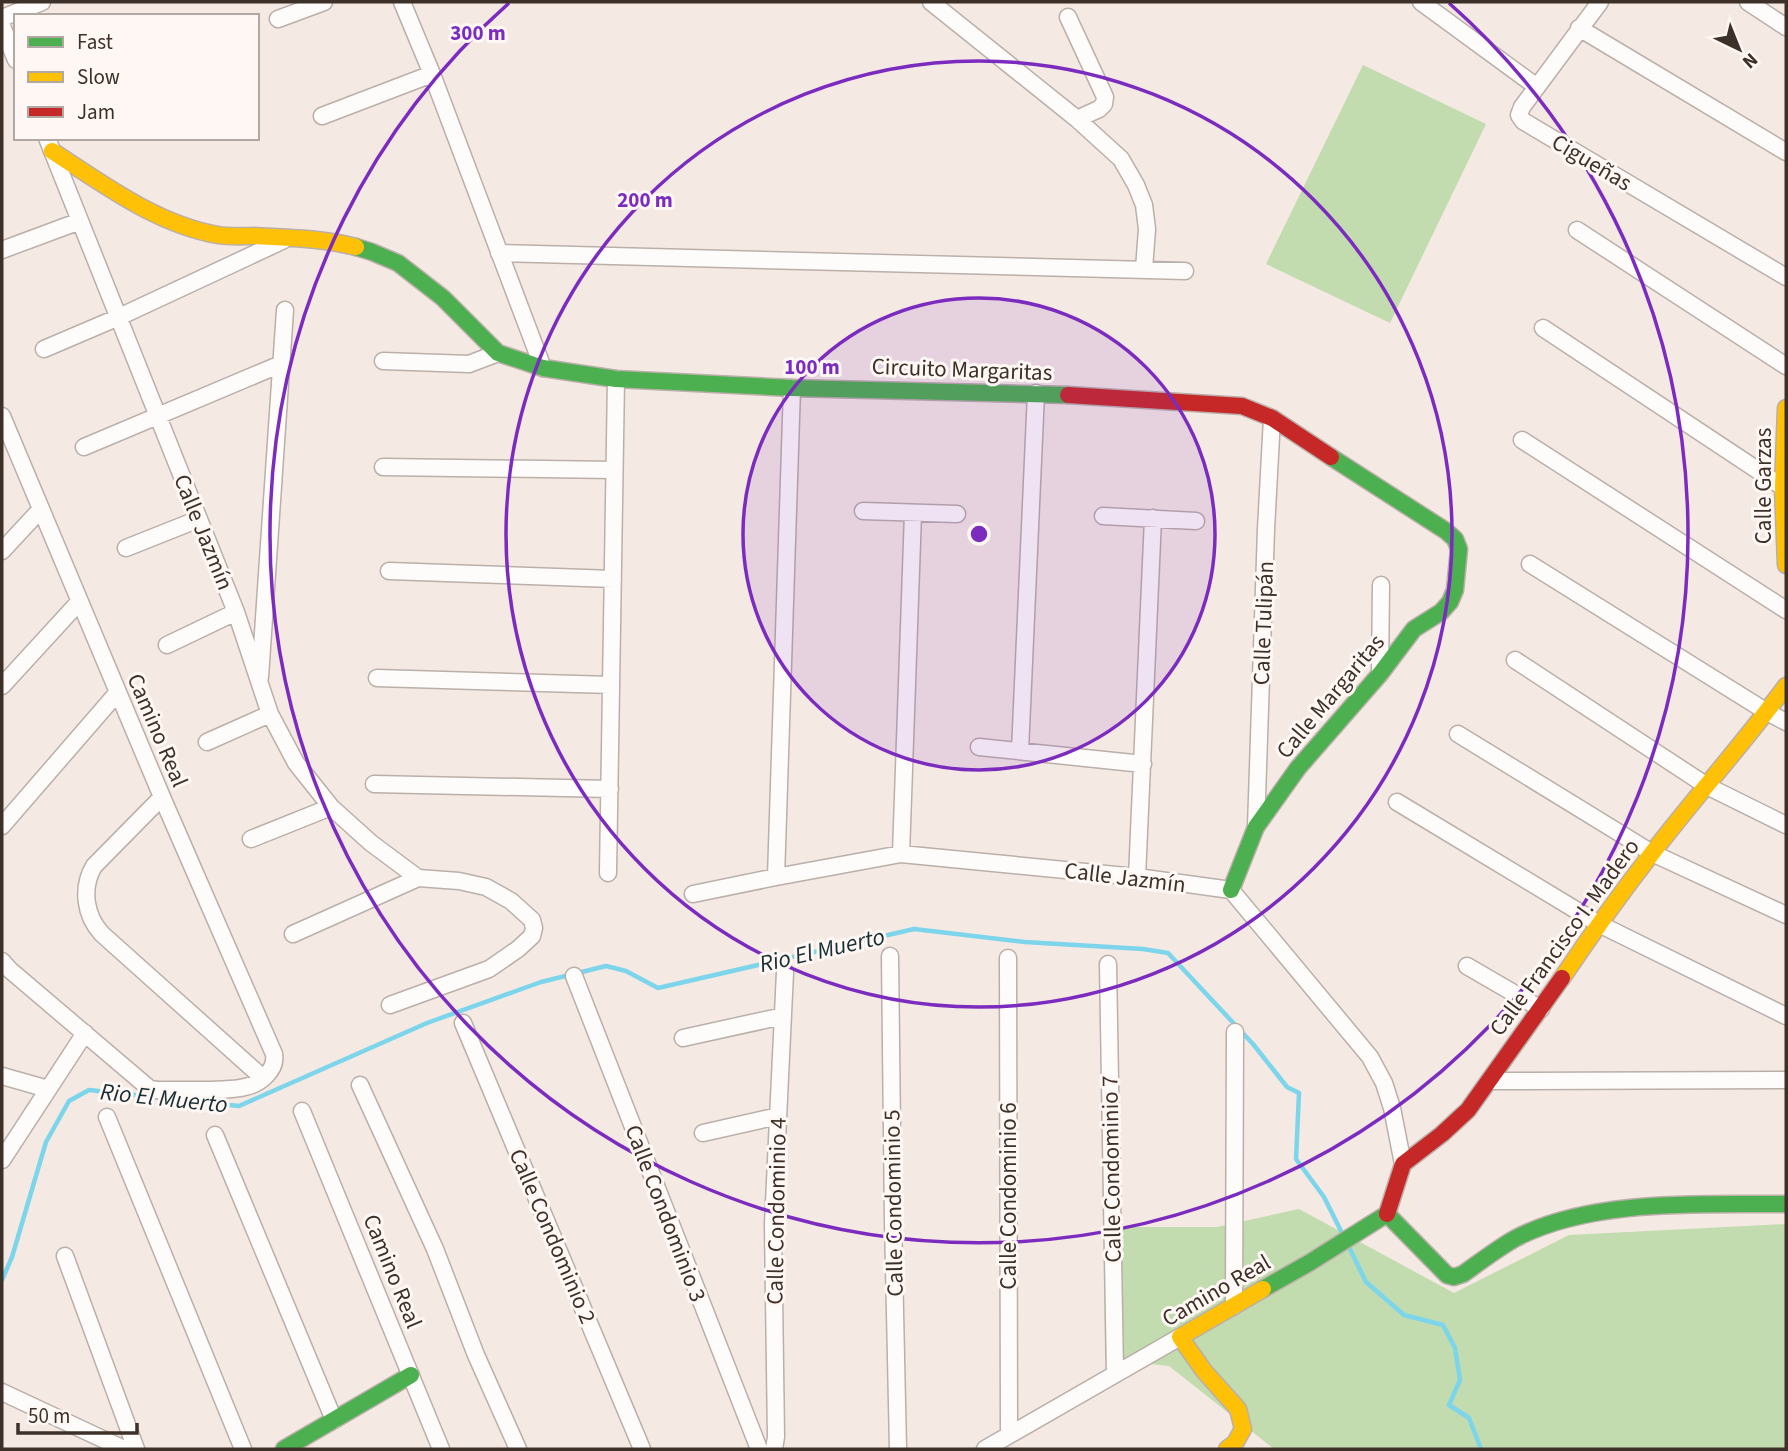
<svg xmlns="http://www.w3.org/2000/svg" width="1788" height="1451" viewBox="0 0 1788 1451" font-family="'Source Sans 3',sans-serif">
<rect width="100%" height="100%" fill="#f5e9e3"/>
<path fill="#c2dbaf" d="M1363 65 1486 124 1390 323 1266 264Z
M1299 1209 1454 1293 1569 1235 1786 1224V1449H1274L1169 1366 1105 1359 1104 1227H1217Z"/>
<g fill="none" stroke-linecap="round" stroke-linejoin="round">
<path stroke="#7cd5eb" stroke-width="4.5" d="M1349 1247 1366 1282 1404 1315 1443 1325 1455 1348 1460 1380 1449 1405 1469 1418 1481 1449
M2 1280 12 1257 46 1142 69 1101 89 1090 239 1106 427 1023 541 982 606 966 626 971 658 988 914 929 1025 942 1143 949 1168 953 1253 1044 1287 1087 1299 1093 1296 1159 1324 1197 1342 1233"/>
<g stroke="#baafa9" stroke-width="19">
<path id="street" d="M402 2 432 74 543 368
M931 2 1077 119 1121 159 1136 185 1144 205 1147 229 1144 269
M1421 2 1537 87
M1600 2 1522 107 1519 115 1523 121 1786 277
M1748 2 1786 27
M1068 17 1105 97 1104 104 1099 109 1077 119
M2 18 42 2
M278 19 324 2
M2 26 16 60
M1579 28 1786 152
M322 116 432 74
M47 138 236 612 270 714 296 763 331 807 371 843 418 878
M1577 230 1786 366
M2 250 80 221
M499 253 1185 271
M1543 328 1783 487
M44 349 119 317 284 240
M383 361 469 364 498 353
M2 416 162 797 274 1054C277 1070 260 1084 245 1087 234 1090 223 1089 212 1090 194 1090 175 1090 157 1090L150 1089 10 970 2 961
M1522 440 1786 610
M84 447 281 364
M383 467 614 470
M863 511 957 514
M1103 516 1196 521
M126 548 199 519
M2 551 41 509
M1530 564 1767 712 1786 722
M389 571 613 579
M167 645 236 612
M1515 660 1707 786 1786 825
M1380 674 1381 585
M260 677 285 310
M377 678 611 685
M2 686 79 602
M1458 734 1652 853 1786 915
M207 742 270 714
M979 747 1143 764
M1020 751 1036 393
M374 784 610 789
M162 797 94 866C81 888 85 916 102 934L263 1078
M1397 802 1599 924 1786 1016
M2 826 118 692
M1256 827 1266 529 1272 418
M251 839 331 807
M901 854 913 513
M608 873 616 379
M776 877 792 388
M1137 877 1153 518
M693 894 776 877 901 854 1137 877 1231 890 1370 1057 1384 1083 1392 1108 1403 1164
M293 934 418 878 459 881 486 887 511 901 532 920 534 928 532 936 518 949 489 969 390 1005
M890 956 893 1220 898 1449
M1008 958 1009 1435
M1108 964 1115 1374
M1467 966 1541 1009
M574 976 759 1449
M463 1023 642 1449
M683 1038 783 1016
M2 1076 48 1089
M1490 1081 1786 1080
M360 1085 435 1249 476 1355 518 1449
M302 1111 441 1449
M107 1117 243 1449
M703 1133 778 1116
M215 1135 334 1420
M2 1160 85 1033
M65 1256 136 1449
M1234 1306 1235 1032
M2 1392 124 1449
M774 1449 776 1437 773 1224 785 972
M985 1449 1180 1337"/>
</g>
<g stroke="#baafa9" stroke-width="19">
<path id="fast" d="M356 247 372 252 398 263 443 298 498 353 543 368 616 379 792 388 1068 395
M1231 890 1256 827 1298 768 1380 674 1414 629 1441 612 1450 602 1455 590 1459 549 1455 539 1446 531 1331 457
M1263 1289 1309 1263 1387 1214 1447 1275 1454 1277 1463 1274C1480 1262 1498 1248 1516 1238 1593 1198 1702 1205 1786 1204
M284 1449 411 1375"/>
</g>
<g stroke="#baafa9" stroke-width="19">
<path id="slow" d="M52 151C103 184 156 224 218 235 230 237 243 236 255 236 289 238 322 238 356 247
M1786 408 1783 487 1786 565
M1562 978C1591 935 1621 893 1653 852 1696 796 1744 743 1786 686
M1227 1449 1235 1443 1243 1429 1238 1409 1204 1371 1180 1337 1263 1289"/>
</g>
<g stroke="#baafa9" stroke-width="19">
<path id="jam" d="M1068 395 1242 406 1272 418 1331 457
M1387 1214 1403 1164 1442 1134 1468 1110 1562 978"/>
</g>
<use href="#street" stroke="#fefcfb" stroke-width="16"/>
<use href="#fast" stroke="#4caf50" stroke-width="16"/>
<use href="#slow" stroke="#ffc107" stroke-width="16"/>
<use href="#jam" stroke="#c62828" stroke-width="16"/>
</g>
<circle cx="979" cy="534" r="236" fill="#7b2cbf" fill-opacity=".12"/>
<g fill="none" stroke="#7b2cbf" stroke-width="3.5">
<circle cx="979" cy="534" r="236"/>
<circle cx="979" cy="534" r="473"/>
<path d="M1449 3A709 709 0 1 1 509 3"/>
</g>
<g text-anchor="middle" stroke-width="6" stroke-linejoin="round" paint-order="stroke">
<g font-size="23" fill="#3d3029" stroke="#fef7f4">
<text transform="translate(1592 162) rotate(31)" y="8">Cigueñas</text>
<text transform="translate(962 369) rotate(2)" y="8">Circuito Margaritas</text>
<text transform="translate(1763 486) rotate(-90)" y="8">Calle Garzas</text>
<text transform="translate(204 532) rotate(68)" y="8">Calle Jazmín</text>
<text transform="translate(1263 623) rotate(-88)" y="8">Calle Tulipán</text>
<text transform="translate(1330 696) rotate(-50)" y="8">Calle Margaritas</text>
<text transform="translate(158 730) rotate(67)" y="8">Camino Real</text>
<text transform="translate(1125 877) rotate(7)" y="8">Calle Jazmín</text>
<text transform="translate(1564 937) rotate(-54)" y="8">Calle Francisco I. Madero</text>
<text transform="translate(1111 1169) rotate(-91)" y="8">Calle Condominio 7</text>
<text transform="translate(1008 1196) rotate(-90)" y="8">Calle Condominio 6</text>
<text transform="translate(893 1203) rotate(-91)" y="8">Calle Condominio 5</text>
<text transform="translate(776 1211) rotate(-89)" y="8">Calle Condominio 4</text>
<text transform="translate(666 1213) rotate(69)" y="8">Calle Condominio 3</text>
<text transform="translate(553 1236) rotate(67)" y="8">Calle Condominio 2</text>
<text transform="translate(393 1271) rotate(68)" y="8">Camino Real</text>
<text transform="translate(1216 1290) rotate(-30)" y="8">Camino Real</text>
</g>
<g font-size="24" font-style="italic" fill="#182e35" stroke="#fef7f4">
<text transform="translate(822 950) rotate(-13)" y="8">Rio El Muerto</text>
<text transform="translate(164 1098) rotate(6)" y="8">Rio El Muerto</text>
</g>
</g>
<circle cx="979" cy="534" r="10" fill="#7b2cbf" stroke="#fef7f4" stroke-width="3.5"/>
<g font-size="21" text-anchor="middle" font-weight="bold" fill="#7b2cbf" stroke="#fef7f4" stroke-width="6" stroke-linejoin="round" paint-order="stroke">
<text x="478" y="40">300 m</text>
<text x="645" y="207">200 m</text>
<text x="812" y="374">100 m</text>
</g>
<rect width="1788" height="1451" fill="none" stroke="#3d3029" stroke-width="7"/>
<rect x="14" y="14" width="245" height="126" fill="#fef7f4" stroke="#b1a7a3" stroke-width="2"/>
<rect x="28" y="37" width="35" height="10" fill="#4caf50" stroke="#b1a7a3" stroke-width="2"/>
<text x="77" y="49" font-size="21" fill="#3d3029">Fast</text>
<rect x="28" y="72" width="35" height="10" fill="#ffc107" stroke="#b1a7a3" stroke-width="2"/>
<text x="77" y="84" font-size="21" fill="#3d3029">Slow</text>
<rect x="28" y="107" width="35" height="10" fill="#c62828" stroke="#b1a7a3" stroke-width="2"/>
<text x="77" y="119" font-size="21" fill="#3d3029">Jam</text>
<g transform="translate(1739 49) rotate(137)" stroke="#fef7f4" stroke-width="5" paint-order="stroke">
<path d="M0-5L12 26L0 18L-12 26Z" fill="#3d3029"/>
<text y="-10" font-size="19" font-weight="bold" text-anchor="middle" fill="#3d3029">N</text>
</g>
<path d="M18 1423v10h119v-10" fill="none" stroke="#3d3029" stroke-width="3.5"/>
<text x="28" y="1423" font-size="21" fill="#3d3029" stroke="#fef7f4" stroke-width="5" paint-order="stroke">50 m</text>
</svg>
